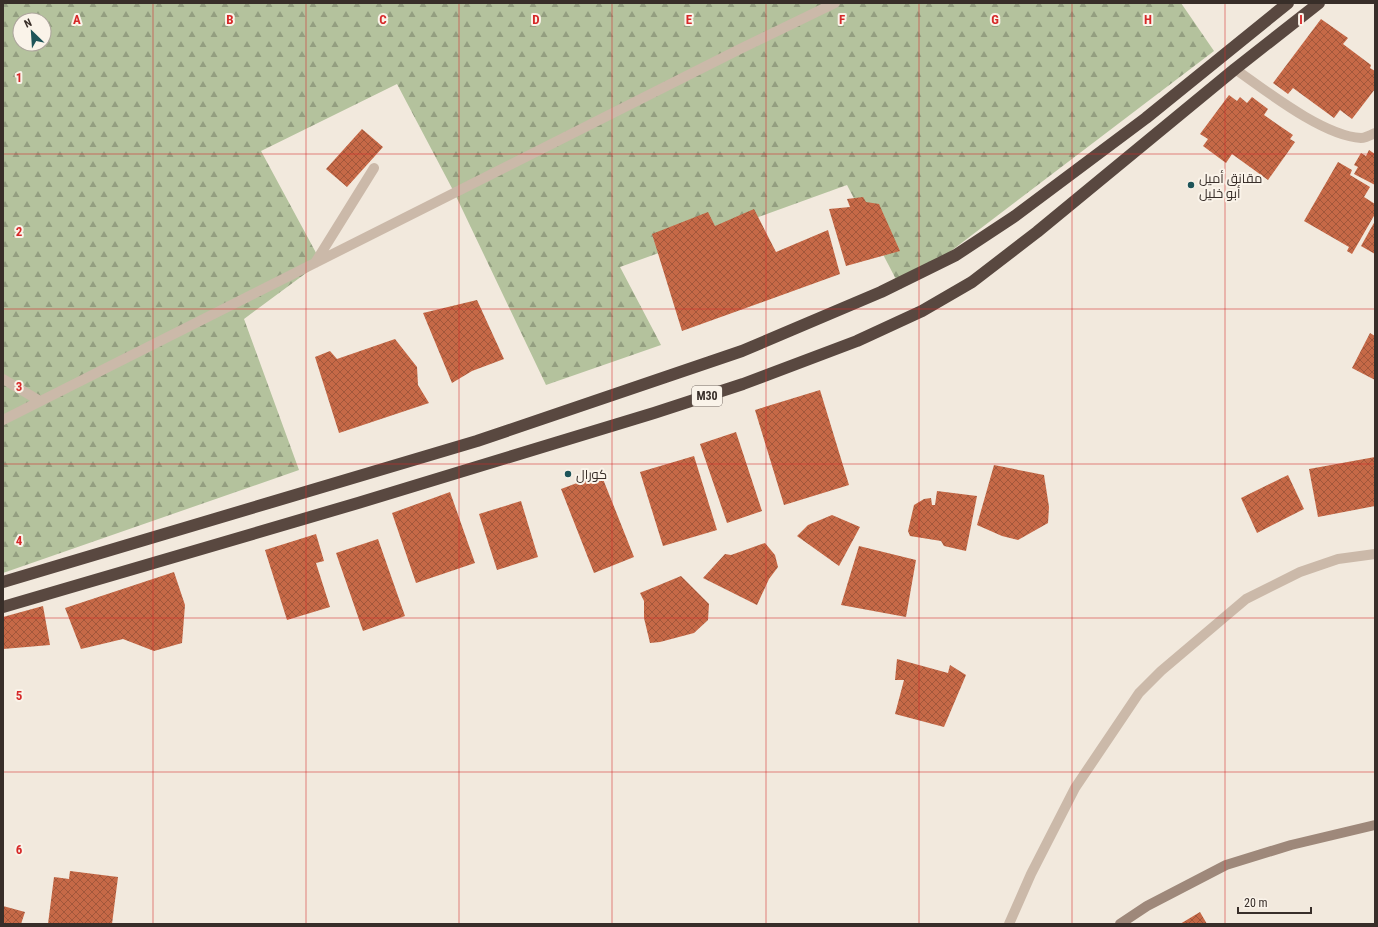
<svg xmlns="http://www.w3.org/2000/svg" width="1378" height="927" viewBox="0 0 1378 927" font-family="'Roboto Condensed',Cairo,sans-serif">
<defs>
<pattern id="forest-firs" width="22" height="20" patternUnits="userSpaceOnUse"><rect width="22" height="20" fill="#b4c29d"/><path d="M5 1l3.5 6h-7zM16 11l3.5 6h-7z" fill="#939e80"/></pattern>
<pattern id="building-cross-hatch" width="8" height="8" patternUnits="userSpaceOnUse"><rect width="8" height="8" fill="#c66947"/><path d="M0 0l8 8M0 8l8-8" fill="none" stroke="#a2573b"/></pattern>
</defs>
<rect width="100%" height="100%" fill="#f2e9dd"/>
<path fill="url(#forest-firs)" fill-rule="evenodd" d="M3 3H1181L1214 51 901 289 847 185 620 267 661 345 546 385 454 192 397 84 261 151 321 262 244 319 299 470 3 573ZM20 20H44V44H20Z"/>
<path fill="url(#building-cross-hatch)" d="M1321 19 1348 38 1343 44 1371 65 1370 68 1375 71V89L1352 119 1340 110 1334 118 1293 88 1288 94 1273 83Z
M1229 95 1237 101 1240 97 1247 103 1252 97 1268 109 1264 115 1293 135 1290 139 1295 142 1268 180 1232 154 1226 163 1203 146 1208 139 1200 134Z
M362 129 383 147 347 187 326 169Z
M1369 150 1375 154V185L1354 174 1358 167 1354 165 1361 153 1366 156Z
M1338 162 1352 170 1350 175 1370 187 1364 197 1375 204V214L1352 254 1347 251 1349 247 1304 221Z
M863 197 866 202 879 204 900 251 846 266 829 209 850 207 847 199Z
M754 209 776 252 828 230 840 274 682 331 652 234 708 212 715 226Z
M1375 221V254L1361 246Z
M477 300 504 359 472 371 452 383 423 313Z
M1370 333 1375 336V380L1352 368Z
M395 339 417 367 418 385 429 403 339 433 315 357 330 351 337 359Z
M820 390 849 485 784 505 755 410Z
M736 432 762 511 727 523 700 444Z
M694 456 717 530 663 546 640 472Z
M1375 457V506L1318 517 1309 469Z
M994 465 1044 475 1049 507 1048 523 1018 540 1002 536 977 525Z
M601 474 634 557 594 573 561 489Z
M1288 475 1304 509 1257 533 1241 498Z
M937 491 977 496 966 551 944 546 941 541 910 536 908 531 914 505 924 499 931 498 932 505H935Z
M450 492 475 563 416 583 392 513Z
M521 501 538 557 497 570 479 514Z
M832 515 860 527 839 566 797 536 808 525Z
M316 534 324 561 316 563 330 607 287 620 265 550Z
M378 539 405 616 363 631 336 553Z
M765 543 775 555 778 567 769 579 757 605 703 578 725 554 731 555Z
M859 546 916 560 906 617 841 605Z
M174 572 185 605 182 643 154 651 123 639 81 649 65 608Z
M681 576 709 604 708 620 694 633 660 642 650 643 644 618V601L640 593Z
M43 606 50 645 3 649V617Z
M897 659 948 673 950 665 966 675 944 727 895 714 904 680H895Z
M70 871 118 877 112 924H48L54 877 69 879Z
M3 906 25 912 21 924H3Z
M1200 912 1207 924H1180Z"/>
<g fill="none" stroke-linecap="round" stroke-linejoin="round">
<path stroke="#cbb9a9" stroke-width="10" d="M1235 69C1265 90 1323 136 1361 138 1365 138 1371 135 1375 133
M315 263 374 168
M3 379 40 401
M3 420 740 49 835 3
M1009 924 1031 874 1075 788 1139 693 1161 671 1246 599 1300 572 1338 559 1375 554"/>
<path stroke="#9e887a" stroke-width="10" d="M1120 924 1147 906 1226 865 1291 845 1375 825"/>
<path stroke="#594840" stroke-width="12" d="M3 582 477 441 742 351 881 292 956 255 1015 216 1146 118 1288 3
M3 607 358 503 654 413 743 384 857 341 922 311 972 282 1037 232 1235 69 1319 3"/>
</g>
<path fill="none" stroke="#d62828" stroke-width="1" stroke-opacity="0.55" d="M153 3V924M306 3V924M459 3V924M612 3V924M766 3V924M919 3V924M1072 3V924M1225 3V924M3 154H1375M3 309H1375M3 464H1375M3 618H1375M3 772H1375"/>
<g fill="#1e5459" stroke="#faf3e9" stroke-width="1.5">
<circle cx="1191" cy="185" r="4"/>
<circle cx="568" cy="474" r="4"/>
</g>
<g text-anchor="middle" stroke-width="4" stroke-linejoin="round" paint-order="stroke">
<rect fill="#faf3e9" stroke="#726963" stroke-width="1" x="692" y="386" width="30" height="20" rx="3"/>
<g font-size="12" font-weight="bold" fill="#382e29">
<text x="707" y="400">M30</text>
</g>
<g font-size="13" fill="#382e29" stroke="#faf3e9" text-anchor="start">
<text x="1199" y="183">مقانق أميل<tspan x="1199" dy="15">أبو خليل</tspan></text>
<text x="576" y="479">كورال</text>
</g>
</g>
<g font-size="13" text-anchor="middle" font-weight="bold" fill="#d62828" stroke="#faf3e9" stroke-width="4" stroke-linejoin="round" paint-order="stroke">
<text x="77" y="24">A</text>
<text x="230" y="24">B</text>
<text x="383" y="24">C</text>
<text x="536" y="24">D</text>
<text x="689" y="24">E</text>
<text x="842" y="24">F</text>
<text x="995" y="24">G</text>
<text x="1148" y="24">H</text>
<text x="1301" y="24">I</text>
<text x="19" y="82">1</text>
<text x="19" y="236">2</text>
<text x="19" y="391">3</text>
<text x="19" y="545">4</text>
<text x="19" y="700">5</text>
<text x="19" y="854">6</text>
</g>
<rect width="1378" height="927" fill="none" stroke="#382e29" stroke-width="8"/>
<g transform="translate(32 32) rotate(335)"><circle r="19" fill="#faf3e9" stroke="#aca49c"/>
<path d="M0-3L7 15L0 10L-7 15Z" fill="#1e5459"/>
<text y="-6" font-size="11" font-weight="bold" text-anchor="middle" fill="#382e29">N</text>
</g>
<path d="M1238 907v6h73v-6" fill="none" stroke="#382e29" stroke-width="2"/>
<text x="1244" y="907" font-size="12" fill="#382e29" stroke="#faf3e9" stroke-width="3" paint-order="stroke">20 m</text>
</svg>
